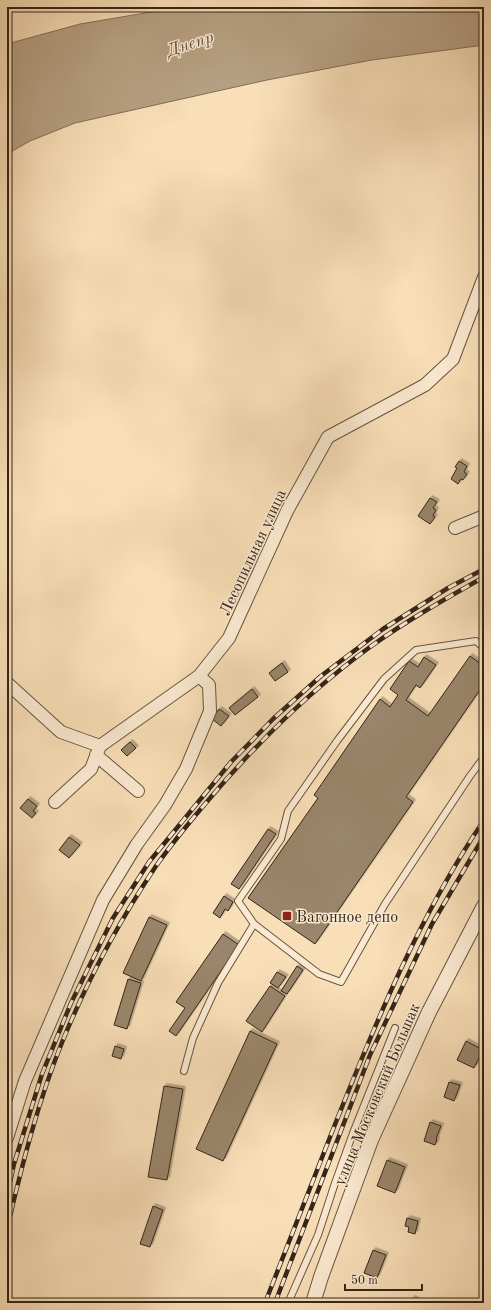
<svg xmlns="http://www.w3.org/2000/svg" width="491" height="1310" viewBox="0 0 491 1310" font-family="'Old Standard TT',serif">
<defs>
<filter id="shadow"><feDropShadow dx="2.5" dy="-2.5" stdDeviation="0" flood-color="#0004"/></filter>
</defs>
<rect width="100%" height="100%" fill="#f9dfb8"/>
<filter id="stains"><feTurbulence type="fractalNoise" baseFrequency=".005" numOctaves="4"/><feColorMatrix values="0 0 0 0 .2 0 0 0 0 .09 0 0 0 0 .02 0 0 0 .5 -.17"/></filter>
<radialGradient id="worn" r=".72"><stop offset=".6" stop-color="#630" stop-opacity="0"/><stop offset="1" stop-color="#630" stop-opacity=".3"/></radialGradient>
<path fill="#b6a082" stroke="#826f58" d="M169 7H484V45L372 60 267 80 155 105 75 123 30 141 7 154V44L80 24 157 11Z"/>
<path fill="#9a866c" stroke="#342519" filter="url(#shadow)" d="M459 461 467 466 464 472 467 474 463 480 461 479 458 484 451 479 457 468 455 467Z
M430 498 437 502 433 508 436 510 433 516 435 517 430 524 418 516Z
M470 656 484 666V684L406 797 413 802 315 944 248 898 318 798 314 795 380 699 390 707 398 695 390 689 409 661 418 667 424 657 436 665 420 688 416 685 406 700 428 716Z
M282 663 288 672 275 681 269 673Z
M252 689 258 697 235 715 229 708Z
M219 709 229 716 221 726 212 719Z
M130 742 136 748 127 756 121 750Z
M28 799 37 806 33 811 36 813 32 818 20 808Z
M268 829 276 834 239 889 231 884Z
M69 837 80 845 69 858 59 850Z
M224 896 233 902 228 911 225 909 220 918 213 913Z
M149 917 167 925 141 981 123 973Z
M223 934 239 945 176 1036 169 1031 185 1008 176 1002Z
M297 966 303 970 287 994 281 991Z
M277 972 286 977 278 988 270 983Z
M128 979 141 983 127 1029 114 1025Z
M270 986 285 996 262 1032 246 1021Z
M250 1031 277 1044 223 1161 196 1149Z
M466 1041 483 1050 474 1068 457 1060Z
M115 1046 124 1049 121 1059 112 1056Z
M449 1082 460 1085 454 1101 444 1097Z
M164 1086 183 1089 167 1180 148 1177Z
M430 1122 441 1126 436 1139 437 1140 435 1145 424 1141Z
M387 1160 405 1167 395 1193 377 1186Z
M153 1206 163 1210 150 1247 140 1244Z
M407 1218 418 1221 415 1234 408 1232 409 1227 405 1226Z
M373 1250 386 1255 377 1278 364 1273Z
M412 1298 421 1302V1303H410Z"/>
<g fill="none" stroke-linecap="round" stroke-linejoin="round">
<g stroke="#655441" stroke-width="8">
<path id="service" d="M254 924 238 901 281 839 288 811 337 741 384 679 416 650 476 641 484 648
M184 1071 193 1038 218 983 254 924 319 974 341 982 385 904 470 776 484 757
M288 1303 318 1235 335 1183 353 1133 395 1028"/>
</g>
<g stroke="#655441" stroke-width="14">
<path id="minor" d="M455 528 484 516
M7 683 61 732 100 746 199 676 229 638 287 511 328 437 425 385 453 359 484 277
M96 755 138 791
M55 802 91 769 100 746
M7 1138 25 1081 103 900 137 844 165 805 186 769 210 711 209 685 199 676"/>
</g>
<g stroke="#655441" stroke-width="16">
<path id="tertiary" d="M313 1303 321 1277 371 1140 429 1012 484 906"/>
</g>
<use href="#service" stroke="#fbead1" stroke-width="6"/>
<use href="#minor" stroke="#fbead1" stroke-width="12"/>
<use href="#tertiary" stroke="#fbead1" stroke-width="14"/>
<g stroke="#342519" stroke-width="4.5">
<path id="rail" d="M7 1196 14 1164 42 1074 71 1003 113 918 149 862 231 762 274 718 321 676 383 629 448 588 484 569
M7 1229C22 1165 38 1101 63 1040 88 979 120 920 156 866 173 842 192 819 211 797 258 742 311 690 370 647 406 621 445 599 484 577
M265 1303C287 1246 310 1189 332 1132 375 1024 419 916 484 820
M275 1303 370 1055 432 924 484 836"/>
</g>
<use href="#rail" stroke="#fbead1" stroke-width="3" stroke-dasharray="9" stroke-linecap="butt"/>
</g>
<rect fill="#8f2418" stroke="#fbead1" stroke-width="1.5" x="282" y="911" width="10" height="10" rx="2"/>
<g text-anchor="middle" stroke-width="3" stroke-linejoin="round" paint-order="stroke">
<g font-size="16" fill="#342519" stroke="#fbead1">
<text transform="translate(252 552) rotate(-65)" y="6">Лесопильная улица</text>
<text transform="translate(376 1094) rotate(-67)" y="6">улица Московский Большак</text>
</g>
<g font-size="16" fill="#342519" stroke="#fbead1" text-anchor="start">
<text x="296" y="922">Вагонное депо</text>
</g>
<g font-size="17" font-style="italic" fill="#62503e" stroke="#fbead1">
<text transform="translate(190 43) rotate(-18)" y="6">Днепр</text>
</g>
</g>
<rect width="491" height="1310" fill="none" stroke="#f9dfb8" stroke-width="24"/>
<rect x="8" y="8" width="475" height="1294" fill="none" stroke="#342519" stroke-width="2"/>
<rect x="12" y="12" width="467" height="1286" fill="none" stroke="#342519"/>
<path d="M345 1284v6h77v-6" fill="none" stroke="#342519" stroke-width="2"/>
<text x="351" y="1284" font-size="12" fill="#342519" stroke="#fbead1" stroke-width="3" paint-order="stroke">50 m</text>
<rect width="100%" height="100%" filter="url(#stains)"/>
<rect width="100%" height="100%" fill="url(#worn)"/>
</svg>
